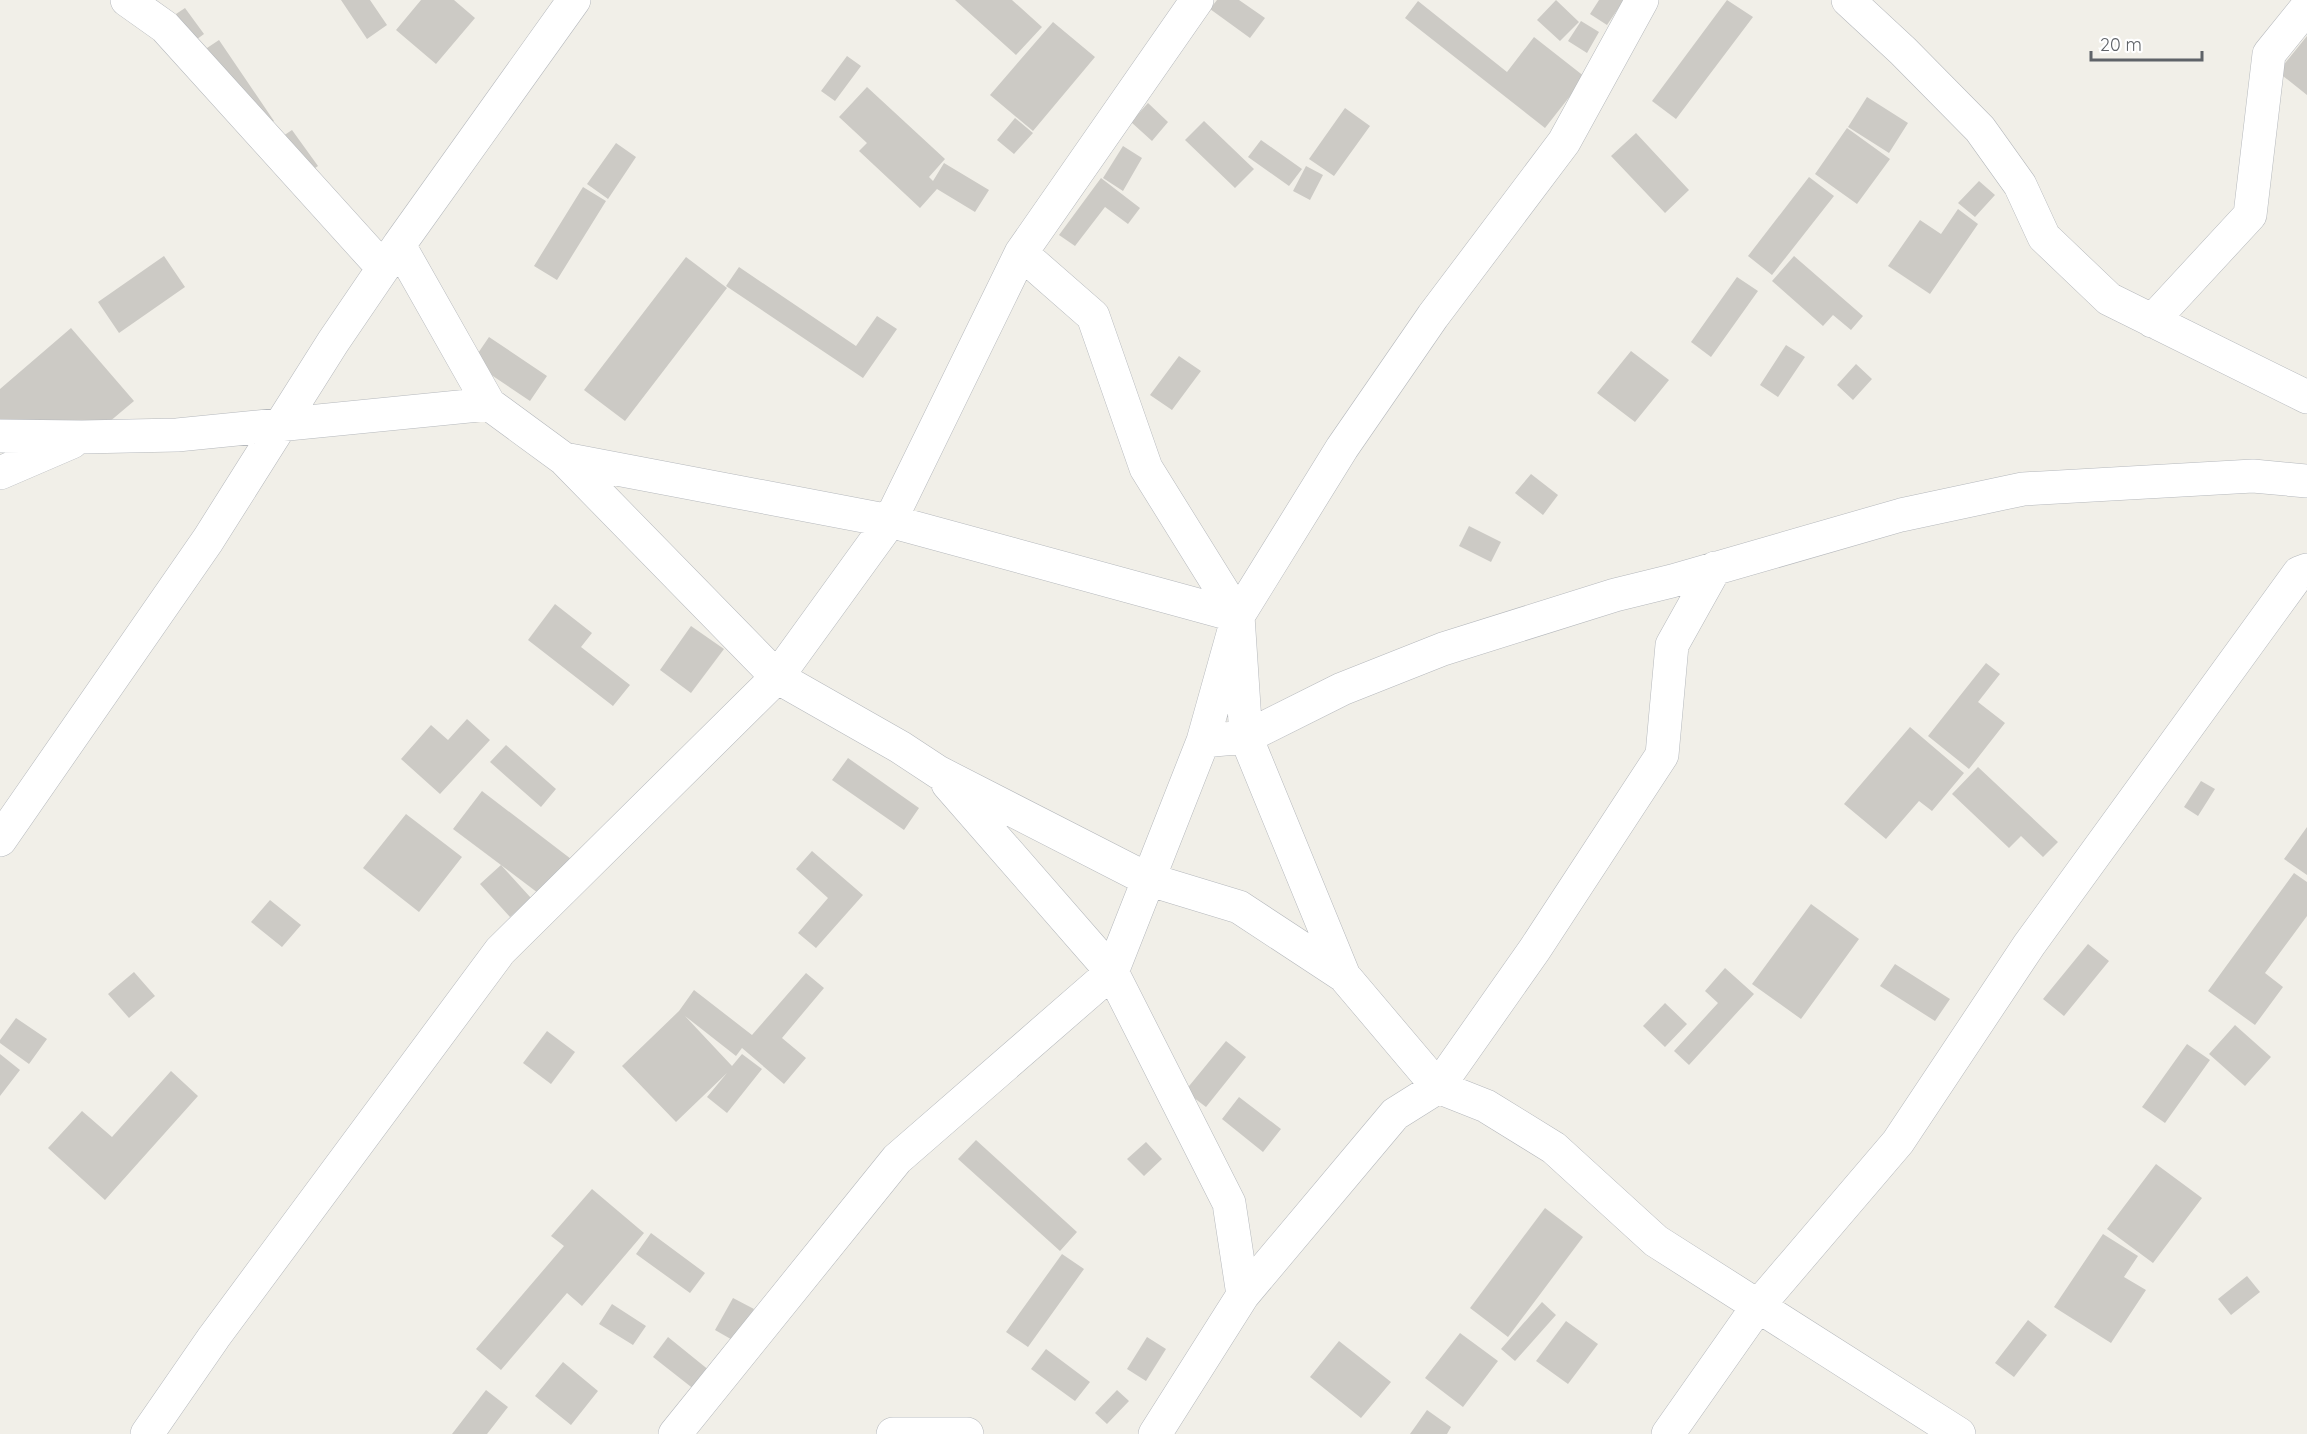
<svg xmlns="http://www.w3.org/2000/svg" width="2307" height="1434" viewBox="0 0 2307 1434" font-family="Quicksand,sans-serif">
<rect width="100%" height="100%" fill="#f1efe8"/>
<path fill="#cccac5" d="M341 0H370L387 25 367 39Z
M421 0H454L475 18 436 64 396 30Z
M955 0H1012L1042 27 1016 55Z
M1217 0H1239L1265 18 1250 38 1210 9Z
M1556 0 1579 22 1560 41 1537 20Z
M1599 0H1624L1607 25 1590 14Z
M1727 0 1753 17 1676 119 1652 101Z
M1418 1 1507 72 1534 37 1585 77 1545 128 1405 18Z
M185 8 204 34 189 45 170 18Z
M1581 21 1599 32 1587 53 1568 41Z
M1053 22 1095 57 1033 131 990 95Z
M2307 36V95L2278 72Z
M219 40 274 121 255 133 201 52Z
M847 56 861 66 835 101 821 91Z
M867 87 945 159 929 177 933 181 944 163 989 190 975 212 937 189 920 208 859 151 867 143 839 117Z
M1867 97 1908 123 1889 153 1848 127Z
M1148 103 1168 122 1152 141 1131 122Z
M1345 108 1370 126 1334 176 1309 159Z
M1015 118 1033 133 1014 154 997 140Z
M1204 121 1254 169 1235 188 1185 140Z
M1847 128 1890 159 1857 204 1815 174Z
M292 130 318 166 300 178 274 142Z
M1636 133 1689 190 1665 213 1611 156Z
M1261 140 1302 169 1289 186 1248 157Z
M616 143 636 157 608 199 587 184Z
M1123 146 1142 158 1123 191 1103 178Z
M1306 166 1323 175 1310 200 1293 191Z
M1809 177 1834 196 1772 275 1748 256Z
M1101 178 1140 208 1128 224 1105 207 1075 246 1059 235Z
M1979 181 1995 195 1975 217 1958 203Z
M583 187 606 201 557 280 534 266Z
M1958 209 1978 224 1930 294 1888 266 1920 220 1941 234Z
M164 256 185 287 119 333 98 302Z
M1794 256 1863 316 1851 330 1833 315 1823 326 1772 281Z
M686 257 727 288 625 421 584 390Z
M739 267 856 346 877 316 897 329 863 378 726 286Z
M1737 277 1758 291 1711 357 1691 342Z
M71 328 134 401 70 455 0 421V389Z
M489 337 547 376 530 401 472 362Z
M1786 345 1805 357 1778 397 1760 385Z
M1631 351 1669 380 1635 422 1597 393Z
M1179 356 1201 371 1172 410 1150 395Z
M1856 364 1872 379 1853 400 1837 385Z
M1531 474 1558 495 1543 515 1515 493Z
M1469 526 1501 542 1491 562 1459 546Z
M555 604 592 633 581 647 630 685 613 706 528 640Z
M691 626 724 649 691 693 660 670Z
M1986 663 2000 674 1978 702 2005 723 1969 769 1928 736Z
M467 719 490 740 440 794 401 759 431 725 448 740Z
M1910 727 1964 773 1932 811 1919 801 1886 839 1844 804Z
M506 745 556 789 541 807 490 762Z
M848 758 919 808 904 830 832 780Z
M1978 767 2058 842 2043 857 2021 836 2009 848 1952 794Z
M2201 781 2215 789 2198 816 2184 807Z
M482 791 571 859 542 896 501 865 531 898 510 917 480 884 501 865 453 829Z
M406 814 462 857 419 912 363 868Z
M2307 827V875L2284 859Z
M812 851 863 895 816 948 798 933 828 898 796 869Z
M2294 873 2307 882V916L2265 973 2283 987 2255 1025 2208 991Z
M270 900 301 925 282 947 251 922Z
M1811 904 1859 939 1801 1019 1752 984Z
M2088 944 2109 961 2064 1016 2043 999Z
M1895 964 1950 999 1935 1021 1880 986Z
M1725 968 1754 994 1689 1065 1674 1051 1718 1003 1705 991Z
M134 972 155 996 129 1018 108 994Z
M806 973 824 988 782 1038 806 1058 784 1084 742 1048 736 1056 685 1016 732 1066 742 1054 762 1069 727 1113 707 1097 727 1073 676 1122 622 1066 679 1011 694 990 752 1035Z
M1665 1003 1687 1024 1665 1047 1643 1026Z
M16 1018 47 1039 29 1064 0 1043V1040Z
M2235 1025 2271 1057 2245 1086 2209 1054Z
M547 1031 575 1052 551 1084 523 1063Z
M1226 1041 1246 1057 1206 1107 1185 1091Z
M2187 1044 2210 1060 2165 1123 2142 1107Z
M0 1054 20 1070 0 1096Z
M171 1071 198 1096 105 1200 48 1148 82 1111 112 1137Z
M1239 1097 1281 1129 1263 1152 1222 1119Z
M976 1140 1077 1232 1060 1251 958 1159Z
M1146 1142 1162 1159 1144 1176 1127 1159Z
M2156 1164 2202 1198 2153 1263 2107 1229Z
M592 1189 644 1233 582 1306 567 1293 501 1370 476 1349 564 1246 551 1236Z
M1545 1208 1583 1237 1508 1337 1470 1308Z
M651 1233 705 1273 690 1293 636 1254Z
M2103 1234 2138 1256 2124 1277 2146 1290 2111 1343 2054 1307Z
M1062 1254 1084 1269 1028 1347 1006 1332Z
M2247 1276 2260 1292 2231 1315 2218 1299Z
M733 1298 754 1309 736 1342 715 1330Z
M1542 1302 1556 1315 1515 1361 1501 1349Z
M612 1304 646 1326 633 1345 599 1324Z
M2028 1320 2047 1335 2014 1377 1995 1363Z
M1566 1321 1598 1344 1568 1384 1536 1361Z
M1460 1333 1498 1361 1463 1407 1425 1378Z
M668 1337 710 1371 695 1390 653 1357Z
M1147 1337 1166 1349 1146 1381 1127 1369Z
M1339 1341 1391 1382 1361 1418 1310 1377Z
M1046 1349 1090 1382 1075 1401 1031 1369Z
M563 1362 598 1391 571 1425 535 1396Z
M486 1390 508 1407 487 1434H452Z
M1117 1390 1129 1401 1107 1424 1095 1413Z
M1427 1410 1451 1427 1447 1434H1410Z"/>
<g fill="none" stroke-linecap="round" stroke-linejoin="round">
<g stroke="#b5b8bc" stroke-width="34">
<path id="minor" d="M127 0 165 27 383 268
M1848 0 1903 51 1980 129 2020 185 2044 237 2109 299 2307 397
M399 245 489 404 564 459 777 677 900 747 938 772 1147 879 1239 907 1344 976 1438 1087 1486 1106 1554 1148 1656 1241 1959 1434
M1021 253 1093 316 1146 468 1238 616 1246 737 1344 976
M2152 321 2250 215 2269 54 2307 7
M0 436 82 437 177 435 489 404
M564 459 890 521 1238 616
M0 473 72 442
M1203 741 1246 737 1342 689 1443 649 1615 595 1672 581 1901 515 2023 489 2253 476 2307 481
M948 784 1112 972 1229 1203 1243 1295
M0 840 208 540 333 342 399 245 574 0
M147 1434 214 1337 500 951 777 677 890 521 1021 253 1197 0
M675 1434 897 1159 1112 972 1203 741 1238 616 1342 448 1433 316 1564 142 1642 0
M893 1434H967
M1155 1434 1243 1295 1395 1114 1438 1087 1535 949 1662 755 1672 645 1715 568
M1668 1434 1758 1306 1898 1142 2029 945 2299 573 2307 570"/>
</g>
<use href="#minor" stroke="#fff" stroke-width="33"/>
</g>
<path d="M2091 51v9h111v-9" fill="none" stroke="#5f6368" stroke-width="3"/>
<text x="2100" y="51" font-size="18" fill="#5f6368" stroke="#ffffff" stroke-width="4.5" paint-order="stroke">20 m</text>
</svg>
